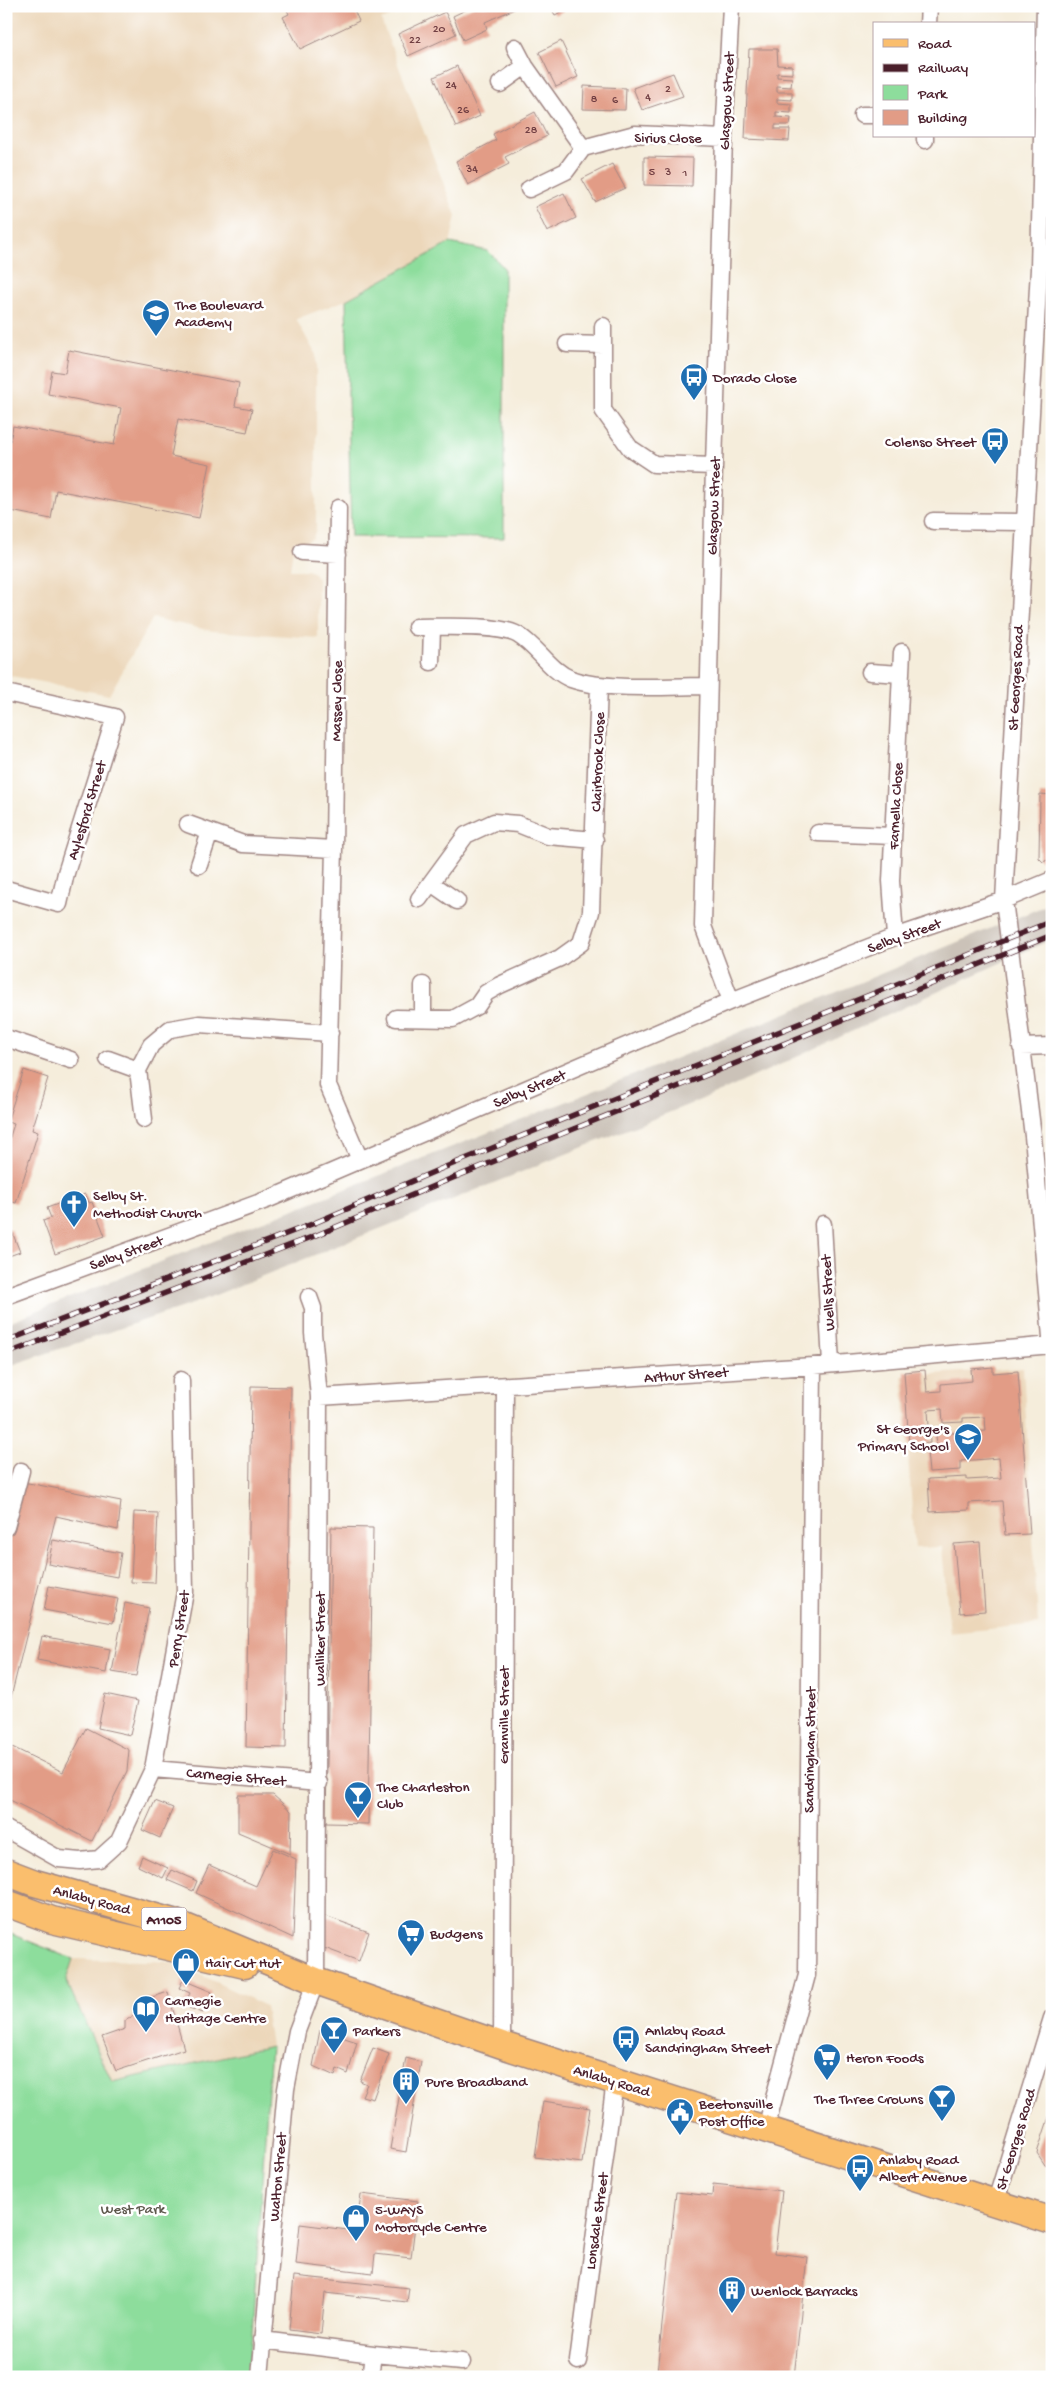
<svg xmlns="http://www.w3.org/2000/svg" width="1058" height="2383" viewBox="0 0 1058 2383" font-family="'Gochi Hand',sans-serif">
<rect width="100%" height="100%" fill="#fff"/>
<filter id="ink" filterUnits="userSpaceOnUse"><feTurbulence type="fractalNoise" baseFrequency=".02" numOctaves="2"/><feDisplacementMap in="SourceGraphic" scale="10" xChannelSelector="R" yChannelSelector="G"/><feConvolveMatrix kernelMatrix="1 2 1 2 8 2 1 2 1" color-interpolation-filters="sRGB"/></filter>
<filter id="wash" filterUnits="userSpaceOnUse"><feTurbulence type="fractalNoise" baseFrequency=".0096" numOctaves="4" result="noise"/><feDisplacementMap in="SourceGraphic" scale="20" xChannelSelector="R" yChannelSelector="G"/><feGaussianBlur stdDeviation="1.12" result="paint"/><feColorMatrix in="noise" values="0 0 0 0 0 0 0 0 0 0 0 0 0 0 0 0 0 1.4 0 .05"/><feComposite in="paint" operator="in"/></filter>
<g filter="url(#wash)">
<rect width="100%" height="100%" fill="#f5eddb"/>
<path fill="#ecd7ba" d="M6 6H416L381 20 456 216 450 243 346 300 296 319 316 355V528L313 538 306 542 294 541 290 570H307L314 573 318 579V638L212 631 153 618 109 695 6 675Z
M1023 1368 1038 1624 950 1633 942 1547 915 1548 902 1376Z
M73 1959 174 1962 265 2006 271 2046 112 2082 66 1980Z"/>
<path fill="#cbc2b8" d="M1052 903V939L725 1090 198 1302 6 1367V1323L677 1058Z"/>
<path fill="#8ddd9c" stroke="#6c7e64" d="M450 243 488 251 504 268V538L351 537 346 300Z
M6 1932 73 1959 66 1980 112 2082 271 2046 252 2334 247 2377H6Z"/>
<g id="blocks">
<path fill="#e29c86" d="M285 6H352L359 21 300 49 283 17 289 14Z
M474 6H521L485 22 487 29 463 40 453 16Z
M550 6H573L555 15Z
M445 12 456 34 408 56 398 34Z
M561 41 578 77 556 87 539 52Z
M749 49H777L778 65 792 66V74L777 73V77L792 78 791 87 777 86V92H792V100L777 99V103L791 104V113L776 112V117L791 118 790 125H775V129H790L789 141 745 139Z
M457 66 480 116 456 127 434 77Z
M673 73 683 96 642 110 633 88Z
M584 86 626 88 625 110 583 109Z
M535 112 547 136 505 157 509 164 468 185 456 161 496 140 493 134Z
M644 157 693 158 692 186 644 185Z
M612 164 625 188 595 202 582 179Z
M564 193 576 218 547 232 535 207Z
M69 350 239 383 235 406 252 409 247 432 178 419 171 456 210 464 199 518 56 490 51 519 6 510V462L13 426 114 445 121 408 48 394 52 371 65 373Z
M1040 794 1052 795V858L1043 862 1039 858Z
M24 1070 48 1078 32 1130 38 1132 16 1203 6 1200V1149L14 1124 7 1122Z
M85 1194 89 1203 92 1202 105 1236 55 1254 43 1221 51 1218 47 1208Z
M11 1229 20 1252 6 1257V1230Z
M993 1367V1373L1018 1371 1030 1534 1005 1535 1002 1501 969 1503V1510L930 1512 928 1479 967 1477V1480L1001 1478 999 1458 961 1461V1470L929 1472 927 1452 937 1451 936 1434 986 1431 985 1417 963 1418V1422L943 1423 942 1409 928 1410 930 1443 909 1445 904 1372 925 1370 927 1392 941 1391V1384L972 1381 971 1369Z
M251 1386 291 1387 286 1748 246 1747Z
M23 1482 121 1501 118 1530 56 1516 10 1701 6 1699V1550Z
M134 1512 158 1513 155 1583 131 1582Z
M331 1527 373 1528 368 1824 326 1823Z
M53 1540 121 1553 117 1577 48 1564Z
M980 1542 985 1611 960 1613 954 1544Z
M49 1586 118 1599 113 1623 44 1610Z
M125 1603 149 1608 136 1676 112 1672Z
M42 1636 110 1649 106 1673 37 1660Z
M105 1694 138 1701 130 1735 98 1728Z
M86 1728 129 1750 127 1771 92 1841 6 1798V1744L63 1772Z
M238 1795H273L291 1811 290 1854 238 1832Z
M155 1801 173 1808 160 1838 142 1830Z
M273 1849 296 1859 293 1938 196 1893 209 1865 256 1886Z
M142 1856 168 1868 163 1878 138 1866Z
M172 1870 197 1881 193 1891 167 1880Z
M320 1914 369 1932 359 1961 319 1946Z
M183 1980 212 1992 203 2013 184 2006 190 1993 179 1988Z
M168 1992 184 2049 116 2071 102 2037 125 2029V2021L144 2009 143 2000Z
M320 2030 357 2042 348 2074 337 2069 335 2076 313 2066Z
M373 2048 389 2054 373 2099 362 2096 367 2084 360 2081Z
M406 2058 421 2062 406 2152 390 2149Z
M543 2101 590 2108 582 2163 535 2157Z
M1052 2108V2168L1045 2165 1037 2153Z
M713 2184 782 2191 775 2253 807 2257 794 2377H700L657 2372 676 2192 712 2196Z
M361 2194 418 2201 411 2258 375 2254 373 2273 296 2264 300 2224 356 2231Z
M294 2276 409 2288 407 2302 325 2293 321 2334 289 2330Z"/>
</g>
</g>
<g filter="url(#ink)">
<use href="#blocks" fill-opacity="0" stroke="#a08683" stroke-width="1"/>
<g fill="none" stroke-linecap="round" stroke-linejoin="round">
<g stroke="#a08683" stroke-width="19">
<path id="street" d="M1045 6 1039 269 1004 900 1033 1136 1052 1348
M928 24 929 6
M515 47 525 66 583 148 635 134 724 138
M500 84 525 66
M862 115H874
M925 140V136
M529 189 566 171 583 148
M603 326V410L630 448 654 464 714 466
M567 344 603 345
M338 508 334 849 328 1085 360 1160
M933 521 1023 522
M302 552 338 554
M416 627C440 627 500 624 518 635 538 647 549 670 571 679 603 691 672 686 708 686
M431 662 432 627
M870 672 901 674
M6 693 115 717 66 873 59 904 6 889
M188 824 243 844 334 849
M818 833 893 836
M199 865 210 832
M431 883 457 901
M419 899 466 835 494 822 518 824 548 836 595 840
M895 937 891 881 902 652
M731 1001 703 926 714 466 724 138 731 6
M396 1018 453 1019 477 1006 486 993 500 985 560 958 581 943 591 912 599 685
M423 1018V985
M6 1038 71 1060
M1021 1047 1052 1046
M108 1059 138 1070
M144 1119 138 1070 151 1045 170 1029 199 1024 330 1033
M823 1224 831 1363
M6 1296 269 1199 731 1001 895 937 1004 900 1052 880
M319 1397 813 1366 1052 1345
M6 1527 21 1471
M153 1769 319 1783
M6 1829 59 1859 80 1861 99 1859 119 1841 153 1769 185 1592 181 1380
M502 2045 505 1386
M766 2128 807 1975 813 1366
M995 2204 1052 2018
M262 2340 373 2354 462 2362
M578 2361 615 2081
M260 2377 286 2089 297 2031 316 1981 319 1397 313 1333V1308L309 1297
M370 2377 373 2354"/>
</g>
<g stroke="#a08683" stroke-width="29">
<path id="primary" d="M6 1872 35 1883 173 1922 316 1981 502 2045 1052 2221
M6 1903 52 1920 245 1965"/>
</g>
<use href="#street" stroke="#fff" stroke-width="16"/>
<use href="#primary" stroke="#fabe6d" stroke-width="26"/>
<g stroke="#4a1f2b" stroke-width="5.5">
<path id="rail" d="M6 1341 312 1224 438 1170 1052 921
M6 1354 317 1235 443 1182 1052 935"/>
</g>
<use href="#rail" stroke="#fff" stroke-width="4" stroke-dasharray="11" stroke-linecap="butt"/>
</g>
</g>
<defs>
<g id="school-pin" transform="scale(1.4375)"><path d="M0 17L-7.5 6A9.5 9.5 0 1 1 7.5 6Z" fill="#1f6fb2" stroke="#fff"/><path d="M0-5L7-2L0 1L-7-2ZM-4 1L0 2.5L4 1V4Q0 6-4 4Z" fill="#fff"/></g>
<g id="bus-pin" transform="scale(1.4375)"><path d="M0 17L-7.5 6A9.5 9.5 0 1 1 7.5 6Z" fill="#1f6fb2" stroke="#fff"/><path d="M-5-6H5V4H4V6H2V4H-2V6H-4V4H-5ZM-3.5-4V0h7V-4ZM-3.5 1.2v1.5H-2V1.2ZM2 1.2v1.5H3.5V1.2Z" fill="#fff"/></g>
<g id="church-pin" transform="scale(1.4375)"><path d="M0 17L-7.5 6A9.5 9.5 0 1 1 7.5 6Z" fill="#1f6fb2" stroke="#fff"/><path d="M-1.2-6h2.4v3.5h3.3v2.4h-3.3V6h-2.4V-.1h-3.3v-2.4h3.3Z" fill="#fff"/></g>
<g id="bar-pin" transform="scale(1.4375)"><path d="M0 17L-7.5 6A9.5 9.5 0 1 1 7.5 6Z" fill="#1f6fb2" stroke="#fff"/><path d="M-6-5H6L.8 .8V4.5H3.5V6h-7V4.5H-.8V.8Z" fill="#fff"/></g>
<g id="supermarket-pin" transform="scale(1.4375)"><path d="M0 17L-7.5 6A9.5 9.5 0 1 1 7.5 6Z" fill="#1f6fb2" stroke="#fff"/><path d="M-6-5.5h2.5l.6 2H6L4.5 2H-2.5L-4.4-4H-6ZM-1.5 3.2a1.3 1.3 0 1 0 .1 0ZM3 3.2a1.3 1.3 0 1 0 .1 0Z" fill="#fff"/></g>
<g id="shop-pin" transform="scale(1.4375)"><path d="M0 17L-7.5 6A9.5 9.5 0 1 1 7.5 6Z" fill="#1f6fb2" stroke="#fff"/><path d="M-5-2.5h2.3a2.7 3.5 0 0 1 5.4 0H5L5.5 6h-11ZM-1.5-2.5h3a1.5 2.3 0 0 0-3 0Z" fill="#fff"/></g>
<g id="library-pin" transform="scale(1.4375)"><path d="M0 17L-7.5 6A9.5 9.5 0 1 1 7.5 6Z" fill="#1f6fb2" stroke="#fff"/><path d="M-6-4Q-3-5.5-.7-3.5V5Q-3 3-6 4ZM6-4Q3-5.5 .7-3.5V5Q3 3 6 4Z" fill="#fff"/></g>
<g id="building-pin" transform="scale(1.4375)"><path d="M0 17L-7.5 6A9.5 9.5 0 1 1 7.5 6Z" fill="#1f6fb2" stroke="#fff"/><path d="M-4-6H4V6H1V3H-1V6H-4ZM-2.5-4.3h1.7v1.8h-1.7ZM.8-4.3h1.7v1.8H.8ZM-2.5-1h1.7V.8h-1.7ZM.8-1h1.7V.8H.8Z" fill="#fff"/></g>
<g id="civic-pin" transform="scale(1.4375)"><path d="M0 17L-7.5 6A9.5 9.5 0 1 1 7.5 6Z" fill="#1f6fb2" stroke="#fff"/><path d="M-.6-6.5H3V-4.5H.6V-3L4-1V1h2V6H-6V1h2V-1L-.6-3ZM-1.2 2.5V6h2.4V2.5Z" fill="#fff"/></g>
</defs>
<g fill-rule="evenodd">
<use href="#school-pin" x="156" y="313"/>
<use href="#bus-pin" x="694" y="377"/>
<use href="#bus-pin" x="995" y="441"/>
<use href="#church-pin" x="74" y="1204"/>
<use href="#school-pin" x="968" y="1437"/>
<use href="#bar-pin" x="358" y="1795"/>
<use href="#supermarket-pin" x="411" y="1933"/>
<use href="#shop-pin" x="186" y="1962"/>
<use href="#library-pin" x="146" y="2009"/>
<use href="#bar-pin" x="334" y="2030"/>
<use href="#bus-pin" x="626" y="2039"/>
<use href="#supermarket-pin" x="827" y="2057"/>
<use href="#building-pin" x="406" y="2081"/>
<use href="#bar-pin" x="942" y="2098"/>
<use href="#civic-pin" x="680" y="2112"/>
<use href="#bus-pin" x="860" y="2168"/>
<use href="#shop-pin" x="356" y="2218"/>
<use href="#building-pin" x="732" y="2290"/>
</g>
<g text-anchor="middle" stroke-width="5" stroke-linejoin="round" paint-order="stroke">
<g font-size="12" fill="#703e42">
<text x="439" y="32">20</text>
<text x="415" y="43">22</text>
<text x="451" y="88">24</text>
<text x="668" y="92">2</text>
<text x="648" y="100">4</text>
<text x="594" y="102">8</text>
<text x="615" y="103">6</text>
<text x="463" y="113">26</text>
<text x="531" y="133">28</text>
<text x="472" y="172">34</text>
<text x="652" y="175">5</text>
<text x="668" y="175">3</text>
<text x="685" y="176">1</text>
</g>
<rect fill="#fff" stroke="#80626b" stroke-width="1" x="141.5" y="1907.5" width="45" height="23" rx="4"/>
<g font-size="14" font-weight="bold" fill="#4a1f2b">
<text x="164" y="1924">A1105</text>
</g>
<g font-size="15" fill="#4a1f2b" stroke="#fff">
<text transform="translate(726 101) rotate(-87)" y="5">Glasgow Street</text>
<text x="668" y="142">Sirius Close</text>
<text transform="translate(713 506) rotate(-88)" y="5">Glasgow Street</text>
<text transform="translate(1015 678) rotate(-87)" y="5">St Georges Road</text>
<text transform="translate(336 701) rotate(-89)" y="5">Massey Close</text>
<text transform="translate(597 762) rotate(-88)" y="5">Clairbrook Close</text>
<text transform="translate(895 806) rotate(-87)" y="5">Farnella Close</text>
<text transform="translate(86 810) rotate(-73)" y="5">Aylesford Street</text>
<text transform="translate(904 935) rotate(-20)" y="5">Selby Street</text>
<text transform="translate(529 1088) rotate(-23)" y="5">Selby Street</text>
<text transform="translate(126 1252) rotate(-20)" y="5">Selby Street</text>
<text transform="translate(827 1293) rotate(-93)" y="5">Wells Street</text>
<text transform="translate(686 1374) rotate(-4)" y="5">Arthur Street</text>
<text transform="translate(178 1629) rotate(-81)" y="5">Perry Street</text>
<text transform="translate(319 1639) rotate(-90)" y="5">Walliker Street</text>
<text transform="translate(503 1715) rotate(-90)" y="5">Granville Street</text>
<text transform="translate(809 1750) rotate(-89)" y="5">Sandringham Street</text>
<text transform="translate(236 1776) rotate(5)" y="5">Carnegie Street</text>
<text transform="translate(92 1899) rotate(15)" y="5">Anlaby Road</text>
<text transform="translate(612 2080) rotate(17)" y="5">Anlaby Road</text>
<text transform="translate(1015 2139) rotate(-73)" y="5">St Georges Road</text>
<text transform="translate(277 2177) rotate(-85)" y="5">Walton Street</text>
<text transform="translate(596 2221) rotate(-82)" y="5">Lonsdale Street</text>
</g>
<g font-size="15" fill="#4a1f2b" stroke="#fff" text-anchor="start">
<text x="175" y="309">The Boulevard<tspan x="175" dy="17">Academy</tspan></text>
<text x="713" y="382">Dorado Close</text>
<text x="976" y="446" text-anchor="end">Colenso Street</text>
<text x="93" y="1200">Selby St.<tspan x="93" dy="17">Methodist Church</tspan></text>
<text x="949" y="1433" text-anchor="end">St George's<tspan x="949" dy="17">Primary School</tspan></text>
<text x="377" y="1791">The Charleston<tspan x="377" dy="17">Club</tspan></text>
<text x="430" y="1938">Budgens</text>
<text x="205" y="1967">Hair Cut Hut</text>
<text x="165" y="2005">Carnegie<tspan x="165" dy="17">Heritage Centre</tspan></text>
<text x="353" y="2035">Parkers</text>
<text x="645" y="2035">Anlaby Road<tspan x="645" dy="17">Sandringham Street</tspan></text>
<text x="846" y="2062">Heron Foods</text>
<text x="425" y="2086">Pure Broadband</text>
<text x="923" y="2103" text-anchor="end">The Three Crowns</text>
<text x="699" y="2108">Beetonsville<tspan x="699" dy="17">Post Office</tspan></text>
<text x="879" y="2164">Anlaby Road<tspan x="879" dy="17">Albert Avenue</tspan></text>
<text x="375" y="2214">5-WAYS<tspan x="375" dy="17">Motorcycle Centre</tspan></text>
<text x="751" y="2295">Wenlock Barracks</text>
</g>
<g font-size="15" fill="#5e584d" stroke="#fff">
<text x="133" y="2213">West Park</text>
</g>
</g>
<rect width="1058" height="2383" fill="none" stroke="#fff" stroke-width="25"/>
<rect x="873" y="22" width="162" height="115" fill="#ffffff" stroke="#b7a5aa"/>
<rect x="883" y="39" width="25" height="8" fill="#fabe6d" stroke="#b7a5aa"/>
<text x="918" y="48" font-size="15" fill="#4a1f2b">Road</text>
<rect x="883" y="64" width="25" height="8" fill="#4a1f2b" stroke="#b7a5aa"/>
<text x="918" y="72" font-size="15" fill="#4a1f2b">Railway</text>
<rect x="883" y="85" width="25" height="15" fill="#8ddd9c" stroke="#b7a5aa"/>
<text x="918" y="98" font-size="15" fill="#4a1f2b">Park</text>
<rect x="883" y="110" width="25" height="15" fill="#e29c86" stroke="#b7a5aa"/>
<text x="918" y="122" font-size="15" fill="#4a1f2b">Building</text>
</svg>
